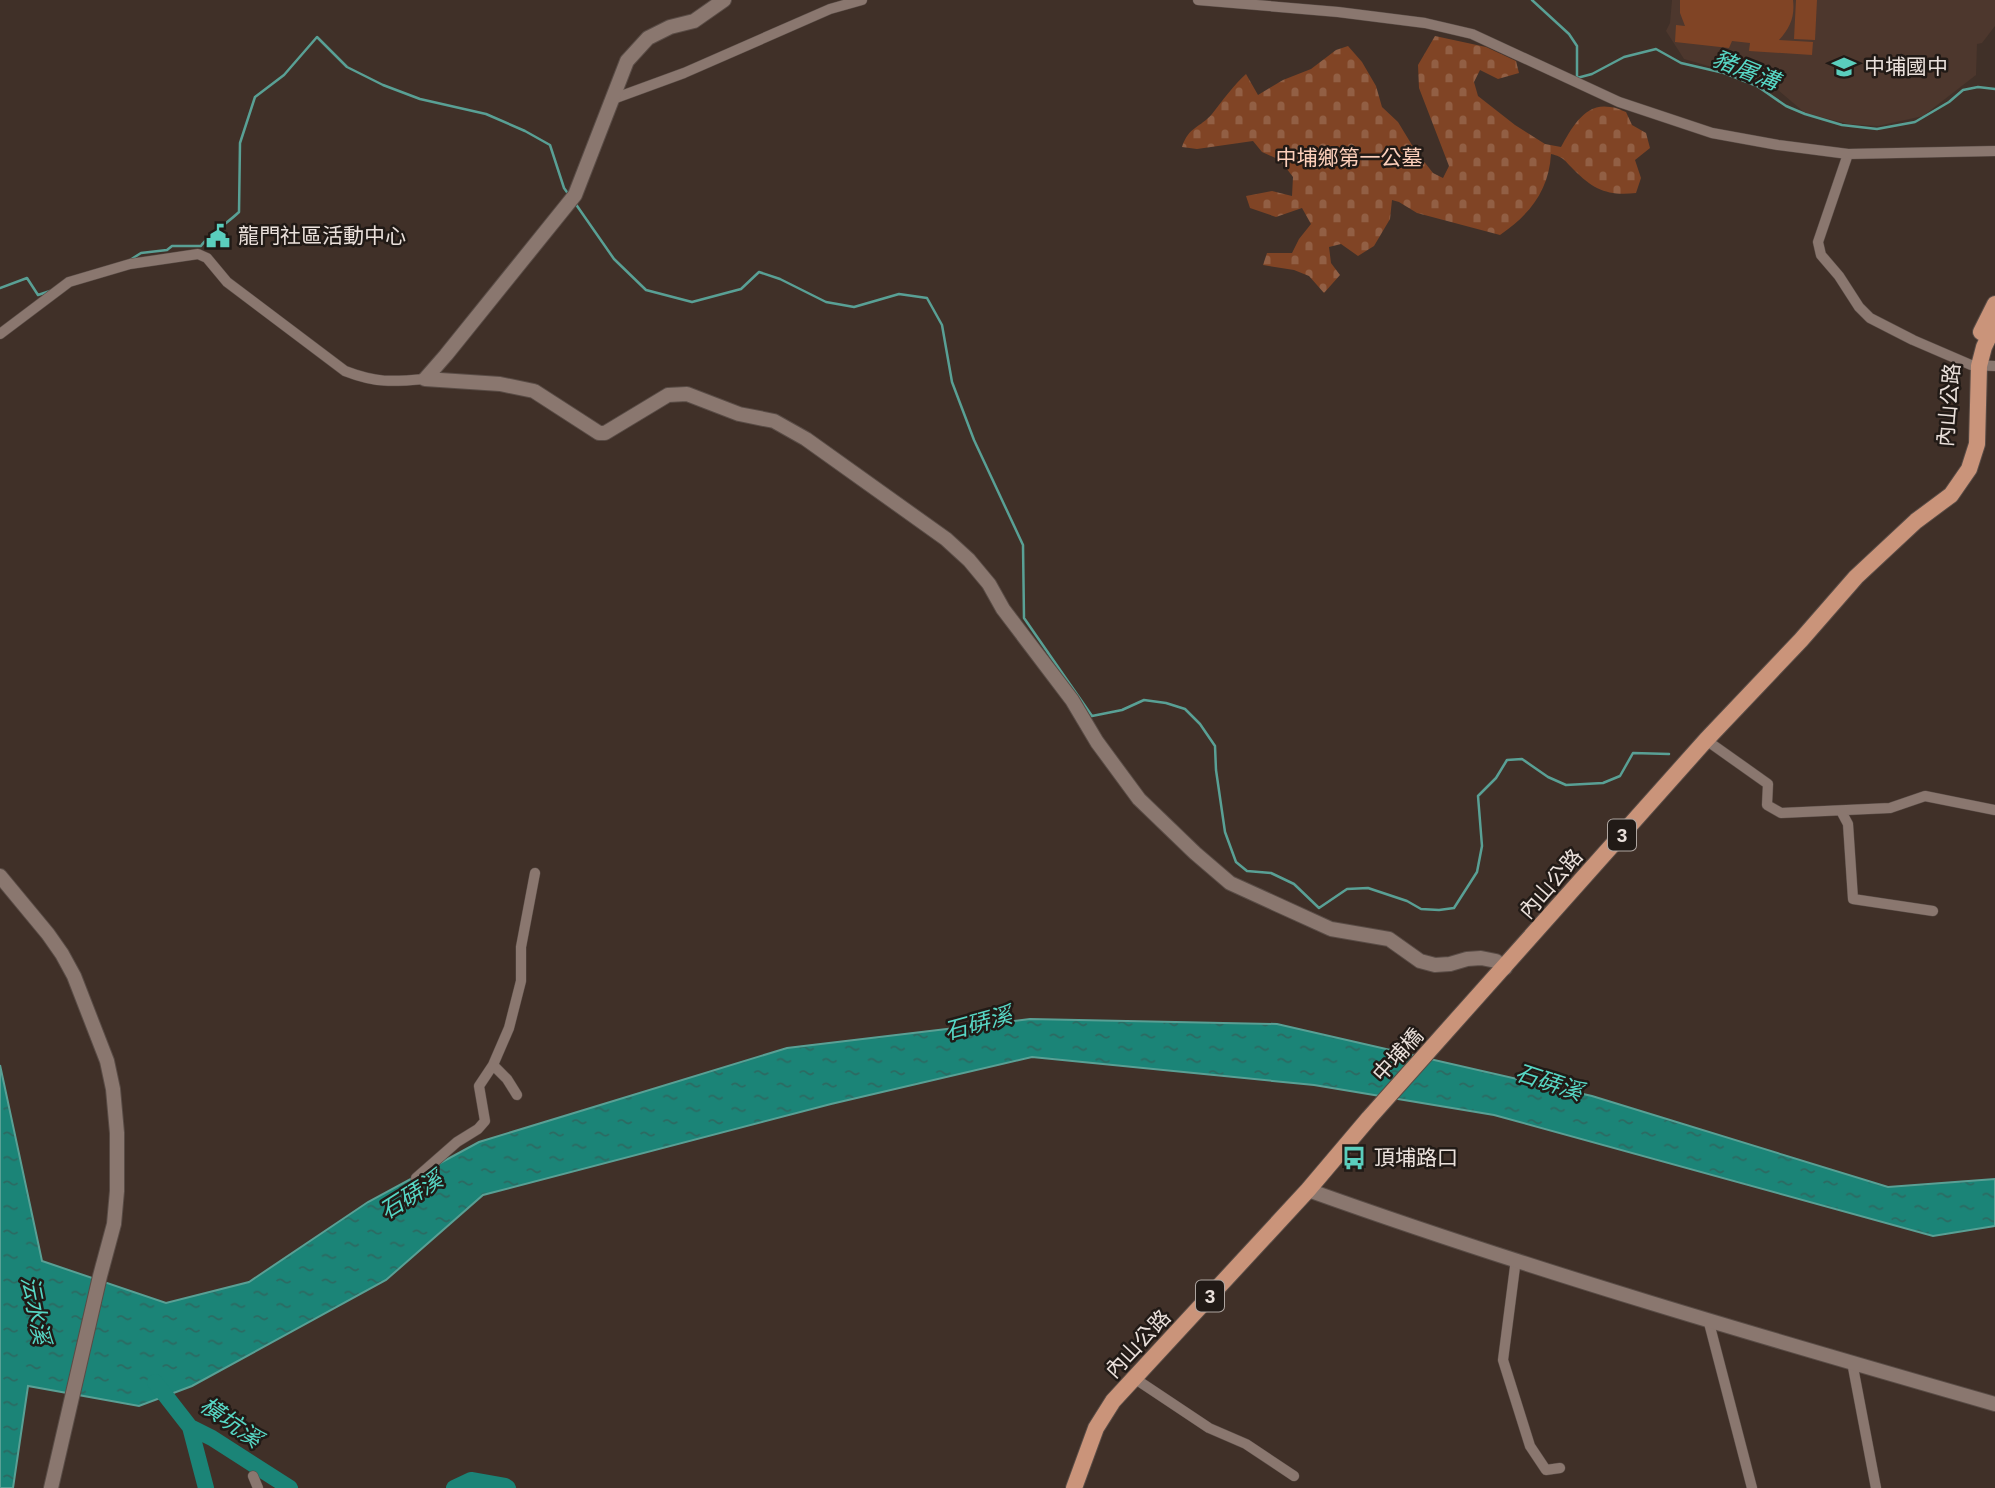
<svg xmlns="http://www.w3.org/2000/svg" width="1995" height="1488" viewBox="0 0 1995 1488" font-family="Arial,'Noto Sans TC',sans-serif">
<defs>
<pattern id="cemetery-stones" width="16" height="16" patternUnits="userSpaceOnUse" patternTransform="scale(1.75)"><rect width="16" height="16" fill="#804425"/><path d="M2 7V4a2 2 0 0 1 4 0v3zM10 15v-3a2 2 0 0 1 4 0v3z" fill="#925f44"/></pattern>
<pattern id="water-ripples" width="26" height="14" patternUnits="userSpaceOnUse" patternTransform="scale(1.75)"><rect width="26" height="14" fill="#1b8477"/><path d="M2 4q2-2 4 0t4 0M15 11q2-2 4 0t4 0" fill="none" stroke="#2c6a62"/></pattern>
</defs>
<rect width="100%" height="100%" fill="#403028"/>
<path fill="#4d372d" d="M1672 0H1995V26L1982 43 1977 44 1976 75 1923 116 1878 126 1849 124 1805 113 1771 84 1684 59 1666 31 1670 23Z"/>
<path fill="#804425" d="M1680 0H1793C1795 17 1790 28 1779 40L1813 42 1812 55 1749 51 1750 43 1732 41 1729 48 1675 42 1676 25 1685 26 1680 13Z
M1796 0H1817L1815 40 1794 39Z"/>
<path fill="url(#cemetery-stones)" d="M1435 36 1486 47 1516 61 1519 73 1498 79 1480 70 1474 82 1478 96 1515 125 1545 144 1561 147C1571 129 1585 102 1610 107 1615 107 1621 110 1626 112L1632 125 1646 133 1650 148 1635 160 1641 178 1636 193C1608 196 1594 190 1574 170 1565 161 1564 157 1551 154 1549 191 1529 215 1500 235L1417 213 1399 202 1392 200 1390 219 1374 246 1358 256 1341 244 1329 247 1331 263 1340 275 1324 293 1309 276 1294 270 1263 265 1267 253H1292L1299 239 1311 224 1302 208 1276 217 1250 208 1246 196 1272 191 1292 196 1293 177 1280 160 1262 152 1253 141 1197 149 1182 147C1189 126 1200 128 1212 114 1223 100 1233 86 1246 74L1258 95 1283 80 1311 69 1336 50 1348 46 1362 62 1376 86 1382 107 1398 122 1415 150 1433 173 1443 178 1449 166 1419 88 1418 65Z"/>
<path fill="url(#water-ripples)" stroke="#59a095" stroke-width="2" d="M1030 1019 1277 1024 1592 1096 1888 1187 1995 1179V1226L1933 1236 1494 1115 1314 1085 1032 1057 831 1104 483 1195 386 1280 192 1386 139 1406 28 1386 13 1488H0V1065L42 1261 166 1303 249 1282 368 1202 479 1142 787 1048Z"/>
<g fill="none" stroke-linecap="round" stroke-linejoin="round">
<path stroke="#59a095" stroke-width="2.5" d="M1532 0 1569 34 1577 46V78L1592 74 1624 57 1656 49 1681 63 1724 73 1757 86 1786 106 1805 114 1842 125 1877 129 1915 122 1949 102 1963 90 1978 87 1995 89
M575 203 614 259 646 290 692 302 741 289 759 272 780 279 826 302 854 307 899 294 927 298 942 325 952 382 974 440 1023 545 1024 618 1092 716 1122 710 1144 700 1166 703 1185 709 1200 724 1215 746 1216 770 1225 832 1236 862 1247 871 1271 873 1294 884 1319 908 1347 889 1368 888 1407 901 1421 909 1439 910 1454 908 1477 872 1482 846 1478 796 1496 778 1507 760 1522 759 1548 777 1566 785 1603 783 1620 776 1633 753 1669 754
M130 260 141 253 167 250 172 246H201C206 237 230 221 239 212L240 143 255 97 284 75 317 37 347 67 383 85 420 99 486 114 525 131 550 145 564 188 569 195
M0 288 27 278 38 295 50 291"/>
<path stroke="#1b8477" stroke-width="16" d="M155 1382 190 1427 212 1438 290 1488
M190 1427 206 1488
M454 1488 471 1480 505 1486 508 1488"/>
<g stroke="#594c46" stroke-width="11">
<path id="street" d="M1198 0 1338 12 1425 23 1472 34 1619 102 1712 133 1778 145 1848 154 1995 151
M613 99 684 73 830 9 862 0
M1848 154 1818 242 1821 255 1839 276 1859 307 1870 318 1913 340 1971 365 1995 366
M0 334 69 282 130 264 198 254 207 258 227 282 345 371C376 383 392 382 425 379
M1706 740 1768 784 1767 805 1781 813 1890 808 1925 796 1995 810
M1841 811 1848 824 1853 899 1933 911
M493 1065 507 1079 517 1095
M416 1178 457 1142 478 1129 485 1121 479 1086 493 1065 509 1028 521 981V947L535 873
M1516 1259 1503 1360 1530 1446 1546 1470 1560 1468
M1708 1319 1752 1488
M1852 1362 1876 1488
M1134 1378 1209 1428 1246 1444 1294 1476
M253 1476 258 1488"/>
</g>
<g stroke="#594c46" stroke-width="16">
<path id="secondary" d="M425 379 500 384 534 391 599 433H605L668 395 687 394 739 414 774 421 806 439 946 539 969 560 989 584 1003 609 1072 700 1097 742 1139 799 1195 853 1230 883 1331 929 1389 939 1420 961 1435 965 1450 964 1467 959 1481 958 1496 961 1505 968
M425 379 446 355 575 195 627 61 648 38 670 27 694 21 724 0
M0 876 48 934 62 954 74 976 107 1061 113 1089 117 1133V1191L114 1224 100 1276 51 1488
M1308 1190C1534 1271 1765 1338 1995 1404"/>
</g>
<g stroke="#594c46" stroke-width="18">
<path id="primary" d="M1981 332 1995 304
M1074 1488 1096 1428 1113 1401 1308 1190 1369 1118 1706 740 1801 640 1856 577 1916 521 1951 495 1969 469 1977 444 1979 366 1984 347 1995 324"/>
</g>
<use href="#street" stroke="#8a776f" stroke-width="10"/>
<use href="#secondary" stroke="#8a776f" stroke-width="14"/>
<use href="#primary" stroke="#ca947a" stroke-width="16"/>
</g>
<defs>
<g id="school-bare" transform="scale(1.89)"><path d="M0-5L7-2L0 1L-7-2ZM-4 1L0 2.5L4 1V4Q0 6-4 4Z" fill="#5acebd" stroke="#211a16" stroke-width="2.5" paint-order="stroke"/></g>
<g id="civic-bare" transform="scale(1.89)"><path d="M-.6-6.5H3V-4.5H.6V-3L4-1V1h2V6H-6V1h2V-1L-.6-3ZM-1.2 2.5V6h2.4V2.5Z" fill="#5acebd" stroke="#211a16" stroke-width="2.5" paint-order="stroke"/></g>
<g id="bus-bare" transform="scale(1.89)"><path d="M-5-6H5V4H4V6H2V4H-2V6H-4V4H-5ZM-3.5-4V0h7V-4ZM-3.5 1.2v1.5H-2V1.2ZM2 1.2v1.5H3.5V1.2Z" fill="#5acebd" stroke="#211a16" stroke-width="2.5" paint-order="stroke"/></g>
</defs>
<g fill-rule="evenodd">
<use href="#school-bare" x="1844" y="67"/>
<use href="#civic-bare" x="218" y="236"/>
<use href="#bus-bare" x="1354" y="1158"/>
</g>
<g text-anchor="middle" stroke-width="5" stroke-linejoin="round" paint-order="stroke">
<g fill="#211a16" stroke="#aea5a0" stroke-width="2">
<rect x="1608" y="819.5" width="28" height="31" rx="5"/>
<rect x="1196" y="1280.5" width="28" height="31" rx="5"/>
</g>
<g font-size="19" font-weight="bold" fill="#eae0db">
<text x="1622" y="842">3</text>
<text x="1210" y="1303">3</text>
</g>
<g font-size="21" fill="#eae0db" stroke="#211a16" text-anchor="start">
<text x="1864" y="74">中埔國中</text>
<text x="238" y="243">龍門社區活動中心</text>
<text x="1374" y="1165">頂埔路口</text>
</g>
<g font-size="21" fill="#fccfba" stroke="#211a16">
<text x="1349" y="165">中埔鄉第一公墓</text>
</g>
<g font-size="21" fill="#eae0db" stroke="#211a16">
<text transform="translate(1949 405) rotate(-85)" y="7">內山公路</text>
<text transform="translate(1551 884) rotate(-49)" y="7">內山公路</text>
<text transform="translate(1398 1055) rotate(-48)" y="7">中埔橋</text>
<text transform="translate(1138 1344) rotate(-47)" y="7">內山公路</text>
</g>
<g font-size="23" font-style="italic" fill="#57d7c5" stroke="#211a16">
<text transform="translate(1746 70) rotate(22)" y="8">豬屠溝</text>
<text transform="translate(978 1023) rotate(-15)" y="8">石硦溪</text>
<text transform="translate(1549 1082) rotate(18)" y="8">石硦溪</text>
<text transform="translate(411 1195) rotate(-32)" y="8">石硦溪</text>
<text transform="translate(36 1310) rotate(79)" y="8">沄水溪</text>
<text transform="translate(231 1422) rotate(35)" y="8">橫坑溪</text>
</g>
</g>
</svg>
